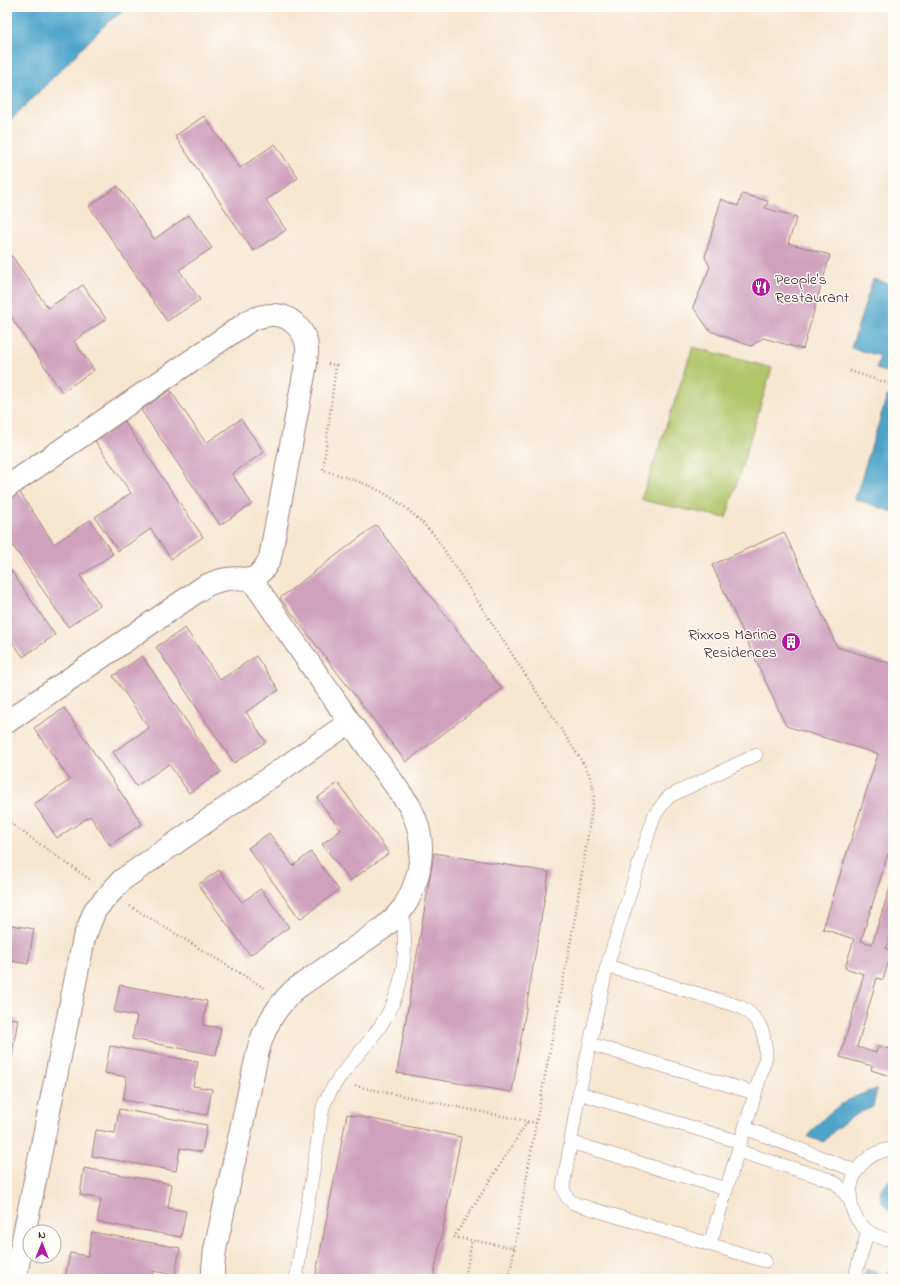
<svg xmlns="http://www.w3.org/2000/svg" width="900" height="1286" viewBox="0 0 900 1286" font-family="'Indie Flower',sans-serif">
<rect width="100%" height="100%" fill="#fdfcf7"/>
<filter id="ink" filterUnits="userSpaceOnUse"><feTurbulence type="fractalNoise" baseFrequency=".025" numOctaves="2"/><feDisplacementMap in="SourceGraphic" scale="8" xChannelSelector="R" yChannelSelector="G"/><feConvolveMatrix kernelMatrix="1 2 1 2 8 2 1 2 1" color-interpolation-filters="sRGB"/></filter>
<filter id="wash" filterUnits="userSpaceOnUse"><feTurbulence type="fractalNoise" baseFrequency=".012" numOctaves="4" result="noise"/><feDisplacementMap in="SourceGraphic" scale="16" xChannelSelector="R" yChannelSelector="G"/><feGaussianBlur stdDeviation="0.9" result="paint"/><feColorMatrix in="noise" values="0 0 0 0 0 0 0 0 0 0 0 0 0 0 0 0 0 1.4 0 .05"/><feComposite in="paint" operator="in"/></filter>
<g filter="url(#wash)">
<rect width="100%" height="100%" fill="#f6e6d0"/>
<path fill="#b1c569" stroke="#7e724a" d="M693 347 772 368 726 518 641 500Z"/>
<path fill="#4ea4ca" stroke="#4c627a" d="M7 7H129L108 22 7 124Z
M873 279 893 285V374L876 369 880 356 851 348Z
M887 396 893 398V512L855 499Z
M877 1089 873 1107C851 1116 839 1124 824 1142L808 1137C825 1112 848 1097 877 1089Z
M893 1179V1211C876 1205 876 1184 893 1179Z
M866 1269 881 1274 880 1279H863Z"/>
<g id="blocks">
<path fill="#cfa1bd" d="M204 116 240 168 275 144 298 178 266 200 286 230 253 251 175 136Z
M118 186 154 239 189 215 212 248 179 270 200 300 167 321 89 206Z
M742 194 768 201 765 208 797 217 788 243 830 255 803 349 763 338 751 346 710 331 693 307 710 267 705 257 721 199 738 206Z
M12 256 48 308 83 285 106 319 74 341 94 370 62 392 7 311V260Z
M170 390 206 443 241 419 264 452 232 474 252 504 220 525 141 410Z
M124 421 203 537 171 559 151 529 118 551 95 517 131 493 95 441Z
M19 491 54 544 90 520 113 554 80 576 100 605 68 627 7 537V499Z
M376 525 502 689 406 762 280 598Z
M784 532 837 647 893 664V856L888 854 861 941 872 944 893 878V926L886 949 892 950 883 980 877 978 857 1047 876 1053 878 1046 893 1050V1077L871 1070 872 1066 840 1057 864 974 845 968 854 939 823 929 878 754 786 726 712 565Z
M7 565 55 635 23 657 7 633Z
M185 628 220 680 256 656 279 690 246 712 266 742 234 763 156 647Z
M142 656 221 772 189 793 169 764 136 786 113 752 149 728 113 676Z
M64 708 142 824 110 845 90 816 57 838 34 804 70 780 34 728Z
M338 783 389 853 350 881 322 844 341 830 317 798Z
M269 833 293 866 311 852 339 890 300 919 248 848Z
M434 853 549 872 512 1092 397 1073Z
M219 870 242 902 261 889 289 927 250 955 198 885Z
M7 924 34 929 28 964 7 960Z
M120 985 207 1001 203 1025 221 1028 216 1055 132 1039 137 1016 114 1012Z
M7 1018 18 1019 12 1054H7Z
M110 1046 198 1062 193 1086 212 1089 207 1115 123 1100 127 1077 105 1073Z
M119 1109 207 1125 202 1152 180 1148 176 1171 92 1156 96 1130 115 1133Z
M347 1114 461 1137 433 1279H315Z
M84 1168 172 1184 168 1208 186 1211 181 1237 97 1222 101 1199 80 1195Z
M92 1232 180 1248 175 1275 153 1271 151 1279H65L70 1253 88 1256Z"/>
</g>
</g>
<g filter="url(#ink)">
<use href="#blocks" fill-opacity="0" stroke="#a0827e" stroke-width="1"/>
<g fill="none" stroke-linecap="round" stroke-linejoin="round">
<g stroke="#a0827e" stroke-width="14">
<path id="lane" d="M756 755 670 796 664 802 654 816 607 966 579 1093 563 1187C565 1196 568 1200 576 1204L765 1261
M607 966 741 1007C762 1021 765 1033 766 1057L710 1244
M590 1044 755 1093
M579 1093 740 1142
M745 1128 856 1171
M570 1142 726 1189
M893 1149C836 1155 836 1235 893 1240
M738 1151 830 1180 838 1185 850 1200
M296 1279 323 1107C337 1072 362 1054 381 1025 404 991 408 949 402 909
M854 1279 868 1231
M893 1279V1277"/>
</g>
<g stroke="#a0827e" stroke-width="24">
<path id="street" d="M7 487 249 321C257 317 263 315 272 315 291 314 308 333 307 351 307 355 306 360 306 364L270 558C266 568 260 574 252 580 235 576 221 578 205 586L7 722
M15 1279 84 938 95 910 122 880 350 722
M213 1279V1268L215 1250 257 1055C263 1029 274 1009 294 990L383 928C390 922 397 916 403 908 417 887 425 856 419 831 417 821 413 813 409 805L350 722 252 580"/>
</g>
<path stroke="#a0827e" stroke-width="2.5" stroke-dasharray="1 3" stroke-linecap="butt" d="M328 364 336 365 323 470C339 475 355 480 370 486 396 498 416 515 435 536L583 763C590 774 593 783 594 796L574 923 536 1123 509 1279
M850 371 893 385
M7 821 92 881
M130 906 266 989
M355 1086 536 1123
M514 1248 454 1237 528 1121
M465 1279 472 1240"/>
<use href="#lane" stroke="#fff" stroke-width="13"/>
<use href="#street" stroke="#fff" stroke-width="22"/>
</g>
</g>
<defs>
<g id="restaurant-disc" transform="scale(1)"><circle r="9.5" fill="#b5179e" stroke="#fdfcf7"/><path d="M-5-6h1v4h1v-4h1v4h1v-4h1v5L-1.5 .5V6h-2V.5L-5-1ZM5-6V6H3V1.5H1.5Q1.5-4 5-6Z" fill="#fff"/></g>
<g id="building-disc" transform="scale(1)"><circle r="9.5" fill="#b5179e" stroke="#fdfcf7"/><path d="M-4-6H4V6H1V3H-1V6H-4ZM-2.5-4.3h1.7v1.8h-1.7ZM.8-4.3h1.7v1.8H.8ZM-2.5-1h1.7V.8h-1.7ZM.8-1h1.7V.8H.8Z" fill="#fff"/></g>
</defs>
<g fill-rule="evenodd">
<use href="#restaurant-disc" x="761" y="287"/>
<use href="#building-disc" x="791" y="642"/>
</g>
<g text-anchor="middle" stroke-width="3" stroke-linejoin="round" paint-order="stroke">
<g font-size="16" fill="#4a1f2b" stroke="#fdfcf7" text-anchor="start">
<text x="775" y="284">People's<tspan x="775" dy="18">Restaurant</tspan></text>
<text x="777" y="639" text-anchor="end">Rixxos Marina<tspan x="777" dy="18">Residences</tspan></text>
</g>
</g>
<rect width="900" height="1286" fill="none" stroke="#fdfcf7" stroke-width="24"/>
<g transform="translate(42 1244)"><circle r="19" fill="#fdfcf7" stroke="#b5a4a5"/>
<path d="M0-3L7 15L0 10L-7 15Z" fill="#b5179e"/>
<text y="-6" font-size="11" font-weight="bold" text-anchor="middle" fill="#4a1f2b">N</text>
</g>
</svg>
